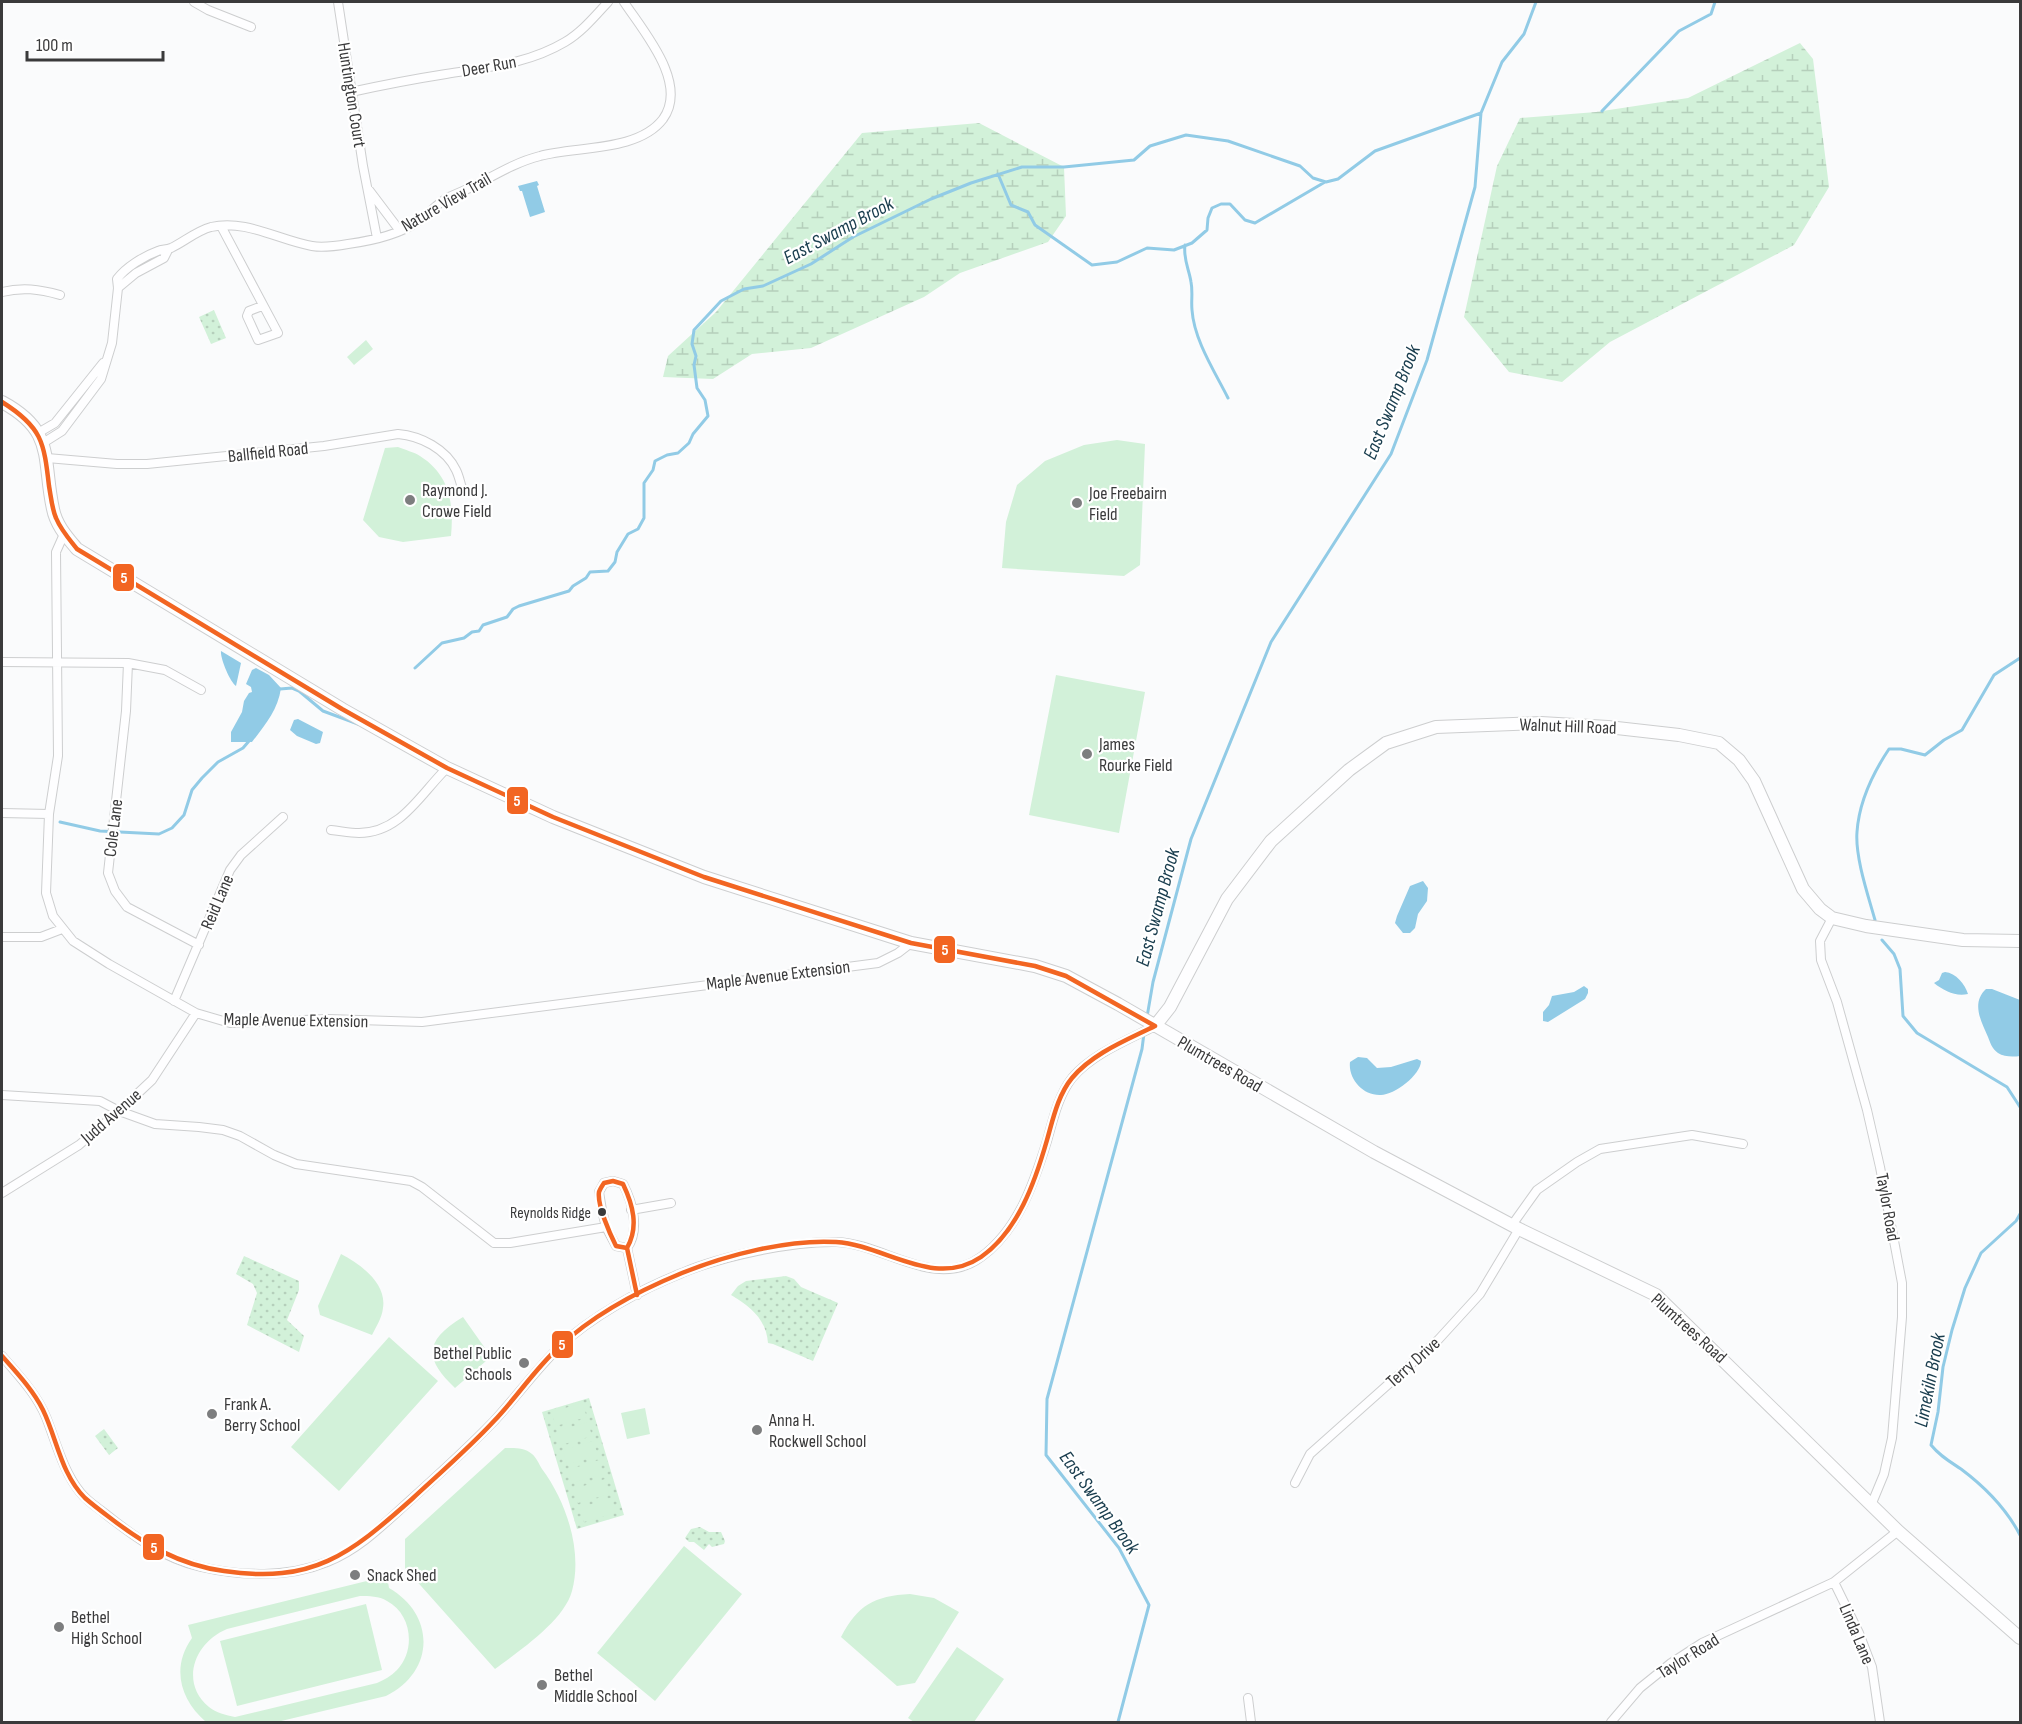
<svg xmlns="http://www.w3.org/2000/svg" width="2022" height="1724" viewBox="0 0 2022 1724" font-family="'Sofia Sans Condensed',sans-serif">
<defs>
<pattern id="green-dots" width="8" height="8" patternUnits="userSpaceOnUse" patternTransform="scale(1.5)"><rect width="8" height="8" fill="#d2f1d9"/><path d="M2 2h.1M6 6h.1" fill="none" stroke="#b5cfbb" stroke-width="1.8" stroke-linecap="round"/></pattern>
<pattern id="wetland-marsh" width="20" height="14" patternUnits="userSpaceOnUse" patternTransform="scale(1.5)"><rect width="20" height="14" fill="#d2f1d9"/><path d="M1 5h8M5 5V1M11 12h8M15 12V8" fill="none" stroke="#b5cfbb"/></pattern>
</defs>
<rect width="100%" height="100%" fill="#fafbfc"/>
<path fill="url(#green-dots)" d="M214 310 226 338 211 344 199 317Z
M244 1256 299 1281V1290L287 1320 304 1336 299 1352 247 1325 257 1293 253 1284 236 1274Z
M786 1276 794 1279 801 1287 838 1303 813 1361 773 1344 768 1343C766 1319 751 1307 731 1295L738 1286 746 1281Z
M589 1398 624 1515 577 1529 542 1412Z
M104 1429 118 1448 109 1455 95 1436Z
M700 1527 709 1532H721L725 1541 724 1544 712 1547 709 1544 704 1550 694 1542H689L685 1538 691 1529Z"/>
<path fill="url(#wetland-marsh)" d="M1800 43 1813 59 1829 187 1794 245 1610 342 1562 382 1509 372 1464 317 1497 166 1520 118 1596 112 1688 98Z
M979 123 1064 167 1066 216 1048 242 960 273 924 297 811 348 752 354 713 379 663 377 668 356 716 312 862 133Z"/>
<path fill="#d2f1d9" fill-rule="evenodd" d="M366 340 373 349 354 365 347 357Z
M1117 440 1145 444 1140 565 1124 576 1002 568 1006 522 1017 485 1045 461 1084 445Z
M398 447C405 450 414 452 420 456 450 475 454 504 451 536L403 542 379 537 363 520 385 448Z
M1056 675 1145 692 1119 833 1029 815Z
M341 1254C360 1264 387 1283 383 1308 382 1318 376 1327 372 1335L320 1315 318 1306Z
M463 1317 487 1351 486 1361 455 1388C423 1358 425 1340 463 1317Z
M389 1337 438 1381 339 1491 291 1447Z
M582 1403 587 1417 556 1426 551 1412Z
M645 1408 650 1434 627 1439 621 1413Z
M588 1422 592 1436 561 1445 557 1431Z
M593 1441 598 1455 567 1465 563 1450Z
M505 1448C514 1448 524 1447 532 1454 536 1457 539 1464 542 1469 566 1501 583 1551 572 1591 564 1621 519 1651 495 1669L405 1568V1539Z
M599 1460 603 1474 572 1483 568 1470Z
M605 1479 609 1494 578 1503 574 1489Z
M610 1498 615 1513 584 1522 580 1508Z
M684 1546 742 1594 655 1701 597 1653Z
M387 1576 389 1588C436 1615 435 1672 386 1696L277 1722H206C180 1700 171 1667 192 1638L188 1625ZM360 1596C369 1596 379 1596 387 1601 412 1614 416 1650 397 1670 391 1676 384 1680 377 1683L235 1717C226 1715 216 1713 209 1707 179 1682 195 1642 227 1629Z
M910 1594 934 1598 959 1612 915 1683 897 1686 841 1637C858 1605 874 1596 910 1594Z
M366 1604 382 1670 237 1706 220 1641Z
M957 1647 1004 1679 974 1722H914L908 1718Z"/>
<path fill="#91cbe6" d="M537 181 539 185 537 186 545 212 530 217 522 191H520L518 186Z
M221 651 241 663 236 686C230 682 220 658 221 651Z
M256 668 269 675 281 688C278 710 265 725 252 742H231V732L242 712 244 701 249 693 252 692 251 687 246 684 252 670Z
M298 719 323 732 320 743 316 744 297 736 290 730 294 720Z
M1423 881 1428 888 1427 901 1418 914 1415 928 1410 933H1403L1395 923 1397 916 1410 886Z
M1945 972C1956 973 1965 984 1968 994 1956 997 1944 991 1934 983L1939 980 1942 973Z
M1584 986 1588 989V993L1585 999 1548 1022 1543 1021V1012L1549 1005 1552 996 1574 992Z
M1986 989H1992L2020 1000V1056C2013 1057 2004 1057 1998 1053 1992 1049 1990 1042 1988 1037 1981 1021 1971 1003 1986 989Z
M1358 1057 1367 1058 1377 1068 1391 1067 1417 1059 1421 1061C1421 1075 1394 1095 1381 1095 1363 1096 1348 1079 1350 1062Z"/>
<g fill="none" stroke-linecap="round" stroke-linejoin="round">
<path stroke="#91cbe6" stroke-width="3" d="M1602 111 1679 31 1711 14 1715 2
M998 174 1011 205 1028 212 1035 225 1092 265 1117 262 1147 248 1174 250 1192 243 1207 230 1208 218 1212 208 1221 204H1230L1245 220 1255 223 1325 182
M1185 245C1183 259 1189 269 1191 282 1193 292 1191 301 1192 310 1194 340 1215 372 1228 398
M415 668 442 643 464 638 472 632 479 631 483 625 507 617 513 609 519 606 569 591 573 586 586 578 590 572 608 571 615 562 617 552 628 534 638 529 644 518V483L653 470 655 461 667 455 678 453 689 443 693 434 708 416 705 400 697 388 694 365 696 356 692 344 694 330 721 301 744 289 763 286 811 264 853 237 931 199 971 183 1022 167H1064L1134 160 1150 146 1186 135 1228 141 1300 166 1313 178 1326 182 1338 179 1375 151 1481 113
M280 689 292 688 299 691 323 711 358 724
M60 822 100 831 159 834 172 828 184 815 192 790 202 778 218 762 243 748 249 741
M1875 920C1868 895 1855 857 1857 832 1859 802 1873 773 1889 749H1901L1925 755 1944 740 1962 730 1994 675 2020 658
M1882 940 1894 954 1900 969 1903 1016 1917 1033 2007 1087 2020 1107
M1147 1017 1153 982 1191 839 1271 642 1391 454 1427 360 1475 187 1481 113 1502 62 1524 34 1536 2
M2020 1214 2016 1221 1981 1253 1965 1288 1952 1330 1943 1367 1938 1412 1931 1445C1940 1456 1949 1461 1961 1469 1985 1487 2006 1508 2020 1535
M1118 1722 1149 1605 1119 1548 1046 1455 1047 1399 1142 1049 1144 1033"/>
<g stroke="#cdcecf" stroke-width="10">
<path id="street" d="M194 2 208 10 251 27
M338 2 363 166 377 238
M351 92C383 85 414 79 446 74 488 67 528 64 565 42 582 32 595 16 608 2
M369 190 400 231
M221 226 278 333 258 340 247 316 249 311 262 306
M118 288 136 273 164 258 168 250
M2 292C22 287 39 289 60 295
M38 433 55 423 103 363
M43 443 62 431 101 379 112 343 118 288 117 279C126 267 144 256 158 251 162 249 166 250 171 248 184 242 196 231 211 227 246 219 278 240 312 246 324 248 336 246 348 244 370 241 398 235 417 222 428 215 437 203 449 197 457 193 466 190 474 186 495 175 516 162 540 156 576 146 638 152 663 119 689 83 643 31 624 2
M47 458 117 464H147L324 446 398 434C421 436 446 449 456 470 459 476 460 482 462 488
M64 534 56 552 58 756 49 814 46 893 53 916 73 941 109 964 196 1013 230 1023 328 1019 422 1022 878 963 898 953 911 943
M2 662 128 663 165 670 201 690
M128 663 126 711 108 873 115 891 127 907 199 945
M2 813 49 814
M331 830C341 831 350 833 359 833 401 833 421 793 447 768
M1832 918 1820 941 1821 960 1837 1002 1867 1110 1880 1167 1902 1283V1317L1892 1438 1884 1474 1872 1503
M2 937H41L62 929
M174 1001 230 870 241 855 283 817
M2 1095 100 1101 119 1111 155 1124 199 1127 223 1130 240 1136 274 1155 296 1164 411 1181 422 1187 494 1243H510L606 1227
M2 1193 79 1145 119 1111 152 1080 196 1013
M631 1210 671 1203
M1512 1225 1537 1190 1577 1162 1600 1149 1692 1135 1743 1144
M627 1248 616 1246 606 1227 602 1210 599 1192 604 1183 613 1181 623 1184C633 1203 640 1231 627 1248L637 1295
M2 1356C18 1375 36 1393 46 1417 56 1442 63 1471 80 1492 86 1500 95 1506 103 1512 133 1536 163 1558 201 1567 241 1576 288 1578 327 1562 358 1550 382 1526 406 1504 436 1477 466 1450 494 1421 516 1397 536 1370 559 1347 591 1317 641 1289 682 1273 722 1256 793 1241 837 1242 885 1244 935 1291 981 1257 1018 1230 1034 1183 1047 1141 1053 1120 1058 1096 1072 1078 1092 1054 1128 1040 1155 1026
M1295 1483 1310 1454 1438 1340 1480 1294 1519 1229
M1834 1582 1859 1633 1872 1667 1880 1722
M1248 1698 1251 1722
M1611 1722 1640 1688 1671 1663 1702 1643 1834 1582 1898 1531"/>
</g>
<g stroke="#cdcecf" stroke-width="14">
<path id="secondary" d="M2 402C56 431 42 459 53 509 56 525 67 537 77 549L342 709 447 768 553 817 704 877 911 943 1035 966 1066 976 1118 1004 1374 1152 1519 1229 1656 1295 1898 1531 2020 1638
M1155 1026 1170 1007 1227 899 1271 841 1349 770 1386 743 1436 727 1541 723 1608 727 1679 735 1719 743 1739 760 1754 781 1803 889 1820 909 1832 918 1866 926 1963 940 2020 941"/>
</g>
<use href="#street" stroke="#fefeff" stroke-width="8"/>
<use href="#secondary" stroke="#fefeff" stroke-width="12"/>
<g stroke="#fff" stroke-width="9">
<path id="bus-1" d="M2 402C42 427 44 442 49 486 51 497 52 509 56 518 61 530 69 539 77 549L342 709 447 768 553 817 704 877 911 943 1035 966 1066 976 1155 1026
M613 1181 623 1184C633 1205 639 1227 627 1248L616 1246C610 1234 597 1205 599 1192 600 1189 602 1186 604 1183Z
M627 1248 637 1295
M2 1356C17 1373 33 1390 43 1410 57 1439 61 1474 85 1498 93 1505 101 1511 109 1517 144 1544 179 1565 224 1571 313 1584 349 1555 412 1499 440 1473 469 1448 494 1421 517 1397 535 1369 559 1347 594 1314 638 1291 682 1273 727 1255 788 1239 836 1242 885 1245 934 1289 981 1257 1018 1231 1035 1182 1047 1140 1053 1119 1058 1095 1072 1078 1093 1053 1127 1040 1155 1026"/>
</g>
<use href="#bus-1" stroke="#f26522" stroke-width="4.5"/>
</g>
<g fill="#7d7e7f" stroke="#fff" stroke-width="2">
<circle cx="410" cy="500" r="6"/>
<circle cx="1077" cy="503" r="6"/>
<circle cx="1087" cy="754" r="6"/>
<circle cx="524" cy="1363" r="6"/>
<circle cx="212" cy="1414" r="6"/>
<circle cx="757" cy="1430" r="6"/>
<circle cx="355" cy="1575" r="6"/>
<circle cx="59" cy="1627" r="6"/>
<circle cx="542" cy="1685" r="6"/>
</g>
<circle fill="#3a3a3b" stroke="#fff" stroke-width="2" cx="602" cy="1212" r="5"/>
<g text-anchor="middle" stroke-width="4.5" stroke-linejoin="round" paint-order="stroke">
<g font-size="16" fill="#3a3a3b" stroke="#fff" text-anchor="end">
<text x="591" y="1218">Reynolds Ridge</text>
</g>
<g font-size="18" fill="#3a3a3b" stroke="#fff">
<text transform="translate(489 66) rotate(-10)" y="6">Deer Run</text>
<text transform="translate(352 95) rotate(81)" y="6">Huntington Court</text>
<text transform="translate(446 202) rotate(-30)" y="6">Nature View Trail</text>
<text transform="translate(268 452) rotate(-6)" y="6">Ballfield Road</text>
<text transform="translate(1568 726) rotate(2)" y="6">Walnut Hill Road</text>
<text transform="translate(113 828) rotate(-83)" y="6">Cole Lane</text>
<text transform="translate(217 902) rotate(-67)" y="6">Reid Lane</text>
<text transform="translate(778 975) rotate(-7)" y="6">Maple Avenue Extension</text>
<text transform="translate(296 1020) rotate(1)" y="6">Maple Avenue Extension</text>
<text transform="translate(1220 1064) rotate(30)" y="6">Plumtrees Road</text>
<text transform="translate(111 1116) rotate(-41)" y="6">Judd Avenue</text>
<text transform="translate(1888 1207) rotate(80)" y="6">Taylor Road</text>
<text transform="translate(1689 1328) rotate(42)" y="6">Plumtrees Road</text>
<text transform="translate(1413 1362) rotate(-42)" y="6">Terry Drive</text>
<text transform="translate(1857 1634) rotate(67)" y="6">Linda Lane</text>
<text transform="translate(1688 1656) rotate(-32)" y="6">Taylor Road</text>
</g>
<g font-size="18" fill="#3a3a3b" stroke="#fff" text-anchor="start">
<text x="422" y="496">Raymond J.<tspan x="422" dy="21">Crowe Field</tspan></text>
<text x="1089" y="499">Joe Freebairn<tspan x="1089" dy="21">Field</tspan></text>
<text x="1099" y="750">James<tspan x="1099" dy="21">Rourke Field</tspan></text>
<text x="512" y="1359" text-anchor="end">Bethel Public<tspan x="512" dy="21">Schools</tspan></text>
<text x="224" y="1410">Frank A.<tspan x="224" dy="21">Berry School</tspan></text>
<text x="769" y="1426">Anna H.<tspan x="769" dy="21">Rockwell School</tspan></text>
<text x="367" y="1581">Snack Shed</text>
<text x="71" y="1623">Bethel<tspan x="71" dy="21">High School</tspan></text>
<text x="554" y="1681">Bethel<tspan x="554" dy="21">Middle School</tspan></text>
</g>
<g font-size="20" font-style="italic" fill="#183c4d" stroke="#fff">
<text transform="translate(838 230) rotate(-28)" y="7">East Swamp Brook</text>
<text transform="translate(1391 402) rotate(-68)" y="7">East Swamp Brook</text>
<text transform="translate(1157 907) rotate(-75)" y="7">East Swamp Brook</text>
<text transform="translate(1929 1380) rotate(-79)" y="7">Limekiln Brook</text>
<text transform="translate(1100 1502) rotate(54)" y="7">East Swamp Brook</text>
</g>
</g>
<g stroke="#fff" stroke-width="2">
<rect x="112" y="563" width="23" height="29" rx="6" fill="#f26522"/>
<rect x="506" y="786" width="23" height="29" rx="6" fill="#f26522"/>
<rect x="933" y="935" width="23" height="29" rx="6" fill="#f26522"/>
<rect x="551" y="1330" width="23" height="29" rx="6" fill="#f26522"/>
<rect x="142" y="1533" width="23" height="28" rx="6" fill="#f26522"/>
</g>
<g font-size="16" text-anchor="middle" font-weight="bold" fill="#fff">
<text x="124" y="583">5</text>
<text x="517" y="806">5</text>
<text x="945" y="955">5</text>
<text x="562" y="1350">5</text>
<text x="154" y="1553">5</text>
</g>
<rect width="2022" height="1724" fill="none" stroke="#3a3a3b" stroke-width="6"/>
<path d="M27 51v9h136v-9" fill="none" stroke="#3a3a3b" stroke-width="3"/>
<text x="36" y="51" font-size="18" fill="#3a3a3b" stroke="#ffffff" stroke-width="4.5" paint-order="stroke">100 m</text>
</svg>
